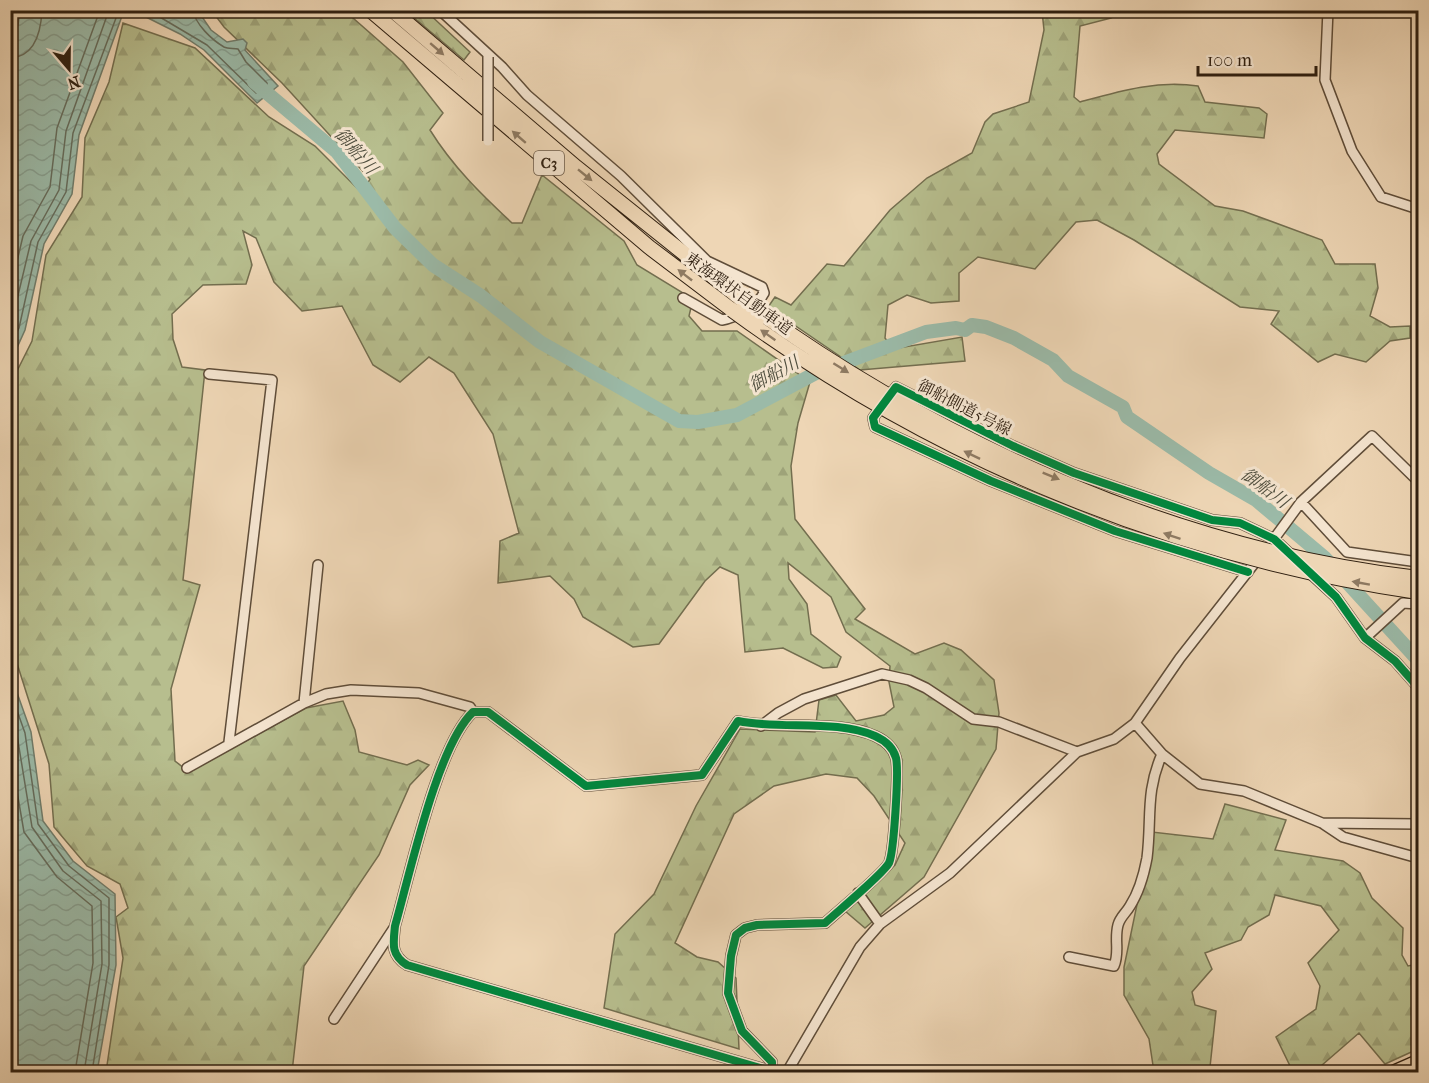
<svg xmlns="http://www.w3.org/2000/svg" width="1429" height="1083" viewBox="0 0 1429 1083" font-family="'IM FELL French Canon','Noto Serif JP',serif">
<defs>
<pattern id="forest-firs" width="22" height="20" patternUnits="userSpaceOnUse" patternTransform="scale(1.5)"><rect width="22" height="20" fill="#b7be8e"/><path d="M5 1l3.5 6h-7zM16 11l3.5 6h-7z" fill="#9ea379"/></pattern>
<pattern id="water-waves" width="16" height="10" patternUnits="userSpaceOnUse" patternTransform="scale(1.5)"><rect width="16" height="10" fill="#9bbaa8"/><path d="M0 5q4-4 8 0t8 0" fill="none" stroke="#869f90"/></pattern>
</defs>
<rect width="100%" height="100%" fill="#eed6b5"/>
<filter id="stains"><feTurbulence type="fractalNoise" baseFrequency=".00333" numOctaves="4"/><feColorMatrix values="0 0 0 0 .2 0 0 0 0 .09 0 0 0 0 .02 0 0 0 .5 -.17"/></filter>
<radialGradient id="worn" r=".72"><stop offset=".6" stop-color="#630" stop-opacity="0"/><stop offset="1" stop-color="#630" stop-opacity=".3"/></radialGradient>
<path fill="url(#forest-firs)" stroke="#736e4f" stroke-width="1.5" d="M1124 10 1111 18 1080 26 1074 97 1080 102C1120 91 1157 80 1198 86L1205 102 1259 108 1267 114 1264 138 1175 130 1157 154 1159 164 1215 206 1243 211 1322 240 1335 264H1375L1378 288 1370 316 1390 327 1410 326V338L1390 341 1366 362 1335 354 1318 362 1271 324 1279 311 1240 307 1134 240 1097 220 1076 222 1035 269 978 257 959 273V301L931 303 907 295 888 305 885 338 893 349 962 337 965 361 860 370 768 307 775 297 791 305 827 264 844 266 890 210 927 178 972 153 985 122 993 114 1029 102 1044 30 1042 11Z
M212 11H345L403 62 443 113 430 130C453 167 481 194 512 223H522L542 175 624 241 637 265 693 299 689 316 702 331H737L810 382 798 423 791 466 795 519 865 609 855 619 915 654 944 643 961 650 994 680 999 713 996 749 924 877 865 928 845 911 895 865 905 843 874 796 857 778 826 774 774 786 734 814 675 943 697 957 718 962 736 978 739 1049 604 1008 615 934 654 894 696 806 740 729 815 732 819 700 836 695 856 721 884 715 894 707 889 682 890 666 846 632 831 597 788 563 789 579 807 604 811 634 841 657 837 667 823 668 783 648 745 652 738 575 720 567 705 581 659 644 633 647 583 617 574 599 550 576 498 583 500 541 519 533 493 434 454 373 429 357 400 382 373 365 342 306 302 311 274 282 256 238 243 231 252 265 246 284 203 285 172 314 173 339 182 367 205 370 183 580 200 585 171 689 175 761 189 772 306 708 343 701 355 730 359 752 407 765 418 760 429 765 410 785 379 855 304 966 292 1072H106L123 958 116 917 128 908 120 884 87 866 54 827 49 764 15 657 10 613V385L32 341 46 255 82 197 85 138 109 82 123 23 195 48 269 117 315 146 362 193 370 179 282 83 224 27Z
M406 11H426L470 52 464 60Z
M1225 804 1286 820 1275 850 1343 861 1360 873 1372 898 1403 928 1402 955 1408 966 1418 964V1049L1385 1064 1359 1033 1314 1072H1293L1276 1037 1316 1009 1320 986 1308 963 1339 930 1321 906 1275 895 1269 915 1248 927 1241 940 1205 953 1212 969 1192 992 1195 1005 1216 1011 1210 1067 1207 1072H1154L1149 1039 1124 995V967L1152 832 1213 839Z"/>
<path fill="url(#water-waves)" stroke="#707c6b" stroke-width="1.5" d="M20 11H198L211 30 227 42 243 39 247 43 245 50 278 86 257 103 204 50 180 34 140 14 122 16 79 135 72 194 44 244 25 330 11 361 10 41 18 25Z
M10 673 31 732 43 821 73 861 115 894 116 965 97 1072H11Z"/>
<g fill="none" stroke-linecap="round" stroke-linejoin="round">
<path stroke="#656c5c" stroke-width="1.5" d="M148 10 207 45 256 93 267 87V83L246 62 238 49C234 48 228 49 224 47 212 40 195 24 193 10
M10 58C35 57 41 31 42 10
M10 291 23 236 50 187 57 128 100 10
M10 329 31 241 59 190 66 131 109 10
M10 347 19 328 38 242 66 192 73 133 119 10
M10 691 25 733 38 824 69 866 109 898V965L92 1072
M10 715 17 735 32 827 63 871 101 901 102 964 84 1072
M10 751 24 832 57 877 92 906 93 963 75 1072"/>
<path stroke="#9bbaa8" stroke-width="14" d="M254 82 337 152 395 228 433 265 481 296 540 342 679 421 698 422 737 415 829 366 841 364 926 332 956 328 965 330 972 325 986 327 1014 338 1053 360 1068 376 1123 407 1127 417 1209 473 1256 500 1324 557 1418 660"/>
<g stroke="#5f4d39" stroke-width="12">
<path id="minor" d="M440 10 502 67 527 95 621 176 707 261 762 287 764 293C758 305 736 318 722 320L683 298
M1328 10 1325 80 1352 151 1381 197 1418 209
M209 374 272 380 229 742
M1301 502 1347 552 1418 562
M1271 543 1301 502 1372 436 1418 481
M1248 572 1115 531 991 481 875 427 873 418 896 387 1013 446 1074 473 1212 520 1240 523 1274 539 1290 554
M1311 574 1336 597 1365 638 1395 661 1418 687
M1365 638 1403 603 1418 604
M304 703 318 565
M1135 723 1162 754 1200 784 1244 791 1322 823 1343 837 1418 858
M761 726 778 713 804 699 882 674 909 680 926 688 973 719 999 722 1077 752
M187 768 304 703 326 694 351 690 419 693 470 707 473 712
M1322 823 1418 824
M858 893 880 924
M1069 957 1114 966C1120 952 1114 940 1118 925 1120 917 1126 913 1130 906 1139 892 1144 874 1147 858 1152 818 1145 793 1162 754
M334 1019 394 928
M772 1070V1062L742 1031 728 993 731 956 736 935 745 928 757 925 825 923C837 912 883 874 889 863 894 852 899 770 896 758 893 747 884 740 875 736 836 719 781 730 738 721L702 775 586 786 488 712H473C437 746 410 874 395 926 393 944 391 955 407 965L774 1072
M787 1072 860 947 880 924 950 873 1077 752 1114 739 1135 723 1180 658 1260 556"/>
</g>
<g stroke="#2f1f10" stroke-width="15">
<path id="major" d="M1393 1072 1418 1061"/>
</g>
<g stroke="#2f1f10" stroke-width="16">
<path id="highway" d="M370 10 649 247 732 310
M392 10 576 167 741 299"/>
</g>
<use href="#minor" stroke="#f4e4cf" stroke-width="9"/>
<use href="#major" stroke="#eed6b5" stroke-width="12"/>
<use href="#highway" stroke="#eed6b5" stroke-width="14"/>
<g stroke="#5f4d39" stroke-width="12" stroke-linecap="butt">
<path id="minor-bridge" d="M488 141V57"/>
</g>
<g stroke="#2f1f10" stroke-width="16" stroke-linecap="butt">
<path id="highway-bridge" d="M741 299C935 442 1177 550 1418 578
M732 310C935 459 1170 556 1418 592"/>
</g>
<use href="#minor-bridge" stroke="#f4e4cf" stroke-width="9"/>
<use href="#highway-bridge" stroke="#eed6b5" stroke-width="14"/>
<g stroke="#f4e4cf" stroke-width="11">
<path id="cycleway" d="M1248 572 1115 531 991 481 875 427 873 418 896 387 1013 446 1074 473 1212 520 1240 523 1274 539 1336 597 1365 638 1395 661 1418 687
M772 1070V1062L742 1031 728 993 731 956 736 935 745 928 757 925 825 923C837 912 883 874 889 863 894 852 899 770 896 758 893 747 884 740 875 736 836 719 781 730 738 721L702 775 586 786 488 712H473C437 746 410 874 395 926 393 944 391 955 407 965L774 1072"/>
</g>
<use href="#cycleway" stroke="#00873e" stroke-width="8"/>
</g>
<defs><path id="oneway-solid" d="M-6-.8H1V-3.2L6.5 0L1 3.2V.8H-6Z" transform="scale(1.5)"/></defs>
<g fill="#8e7a62">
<use href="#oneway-solid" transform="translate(437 49) rotate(41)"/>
<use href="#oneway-solid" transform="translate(519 137) rotate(-139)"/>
<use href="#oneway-solid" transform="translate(585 175) rotate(39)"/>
<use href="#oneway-solid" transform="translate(685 275) rotate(-142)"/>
<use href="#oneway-solid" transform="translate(768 335) rotate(-145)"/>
<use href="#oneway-solid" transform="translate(841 368) rotate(32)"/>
<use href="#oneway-solid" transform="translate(972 455) rotate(-154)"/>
<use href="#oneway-solid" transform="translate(1051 476) rotate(22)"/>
<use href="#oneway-solid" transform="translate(1172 536) rotate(-161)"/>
<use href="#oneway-solid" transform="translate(1361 583) rotate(-170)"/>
</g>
<g text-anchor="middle" stroke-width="6" stroke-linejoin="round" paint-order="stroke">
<rect fill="#f4e4cf" stroke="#6a5a49" stroke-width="1.5" x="534" y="151" width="30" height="24" rx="4.5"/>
<g font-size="15" font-weight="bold" fill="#2f1f10">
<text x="549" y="168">C3</text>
</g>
<g font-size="16" fill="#2f1f10" stroke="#f4e4cf">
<text transform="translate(739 293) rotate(36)" y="6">東海環状自動車道</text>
<text transform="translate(965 407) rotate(27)" y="6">御船側道5号線</text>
</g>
<g font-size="18" font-style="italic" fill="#4f4e3e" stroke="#f4e4cf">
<text transform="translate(356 151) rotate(49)" y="6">御船川</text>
<text transform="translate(774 374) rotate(-29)" y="6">御船川</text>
<text transform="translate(1265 488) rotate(36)" y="6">御船川</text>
</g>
</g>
<rect width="1429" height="1083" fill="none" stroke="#eed6b5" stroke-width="36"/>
<rect x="12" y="12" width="1405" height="1059" fill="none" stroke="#2f1f10" stroke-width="3"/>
<rect x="18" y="18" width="1393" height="1047" fill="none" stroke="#2f1f10" stroke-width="1.5"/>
<g transform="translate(69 69) rotate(160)" stroke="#f4e4cf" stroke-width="4.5" paint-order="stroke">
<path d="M0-4.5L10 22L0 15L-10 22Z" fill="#2f1f10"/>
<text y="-9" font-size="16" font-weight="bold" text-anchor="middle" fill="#2f1f10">N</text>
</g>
<path d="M1198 66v9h118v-9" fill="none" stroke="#2f1f10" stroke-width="3"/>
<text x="1207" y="66" font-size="18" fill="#2f1f10" stroke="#f4e4cf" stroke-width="4.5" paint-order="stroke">100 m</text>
<rect width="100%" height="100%" filter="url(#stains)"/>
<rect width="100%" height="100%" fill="url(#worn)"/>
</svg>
